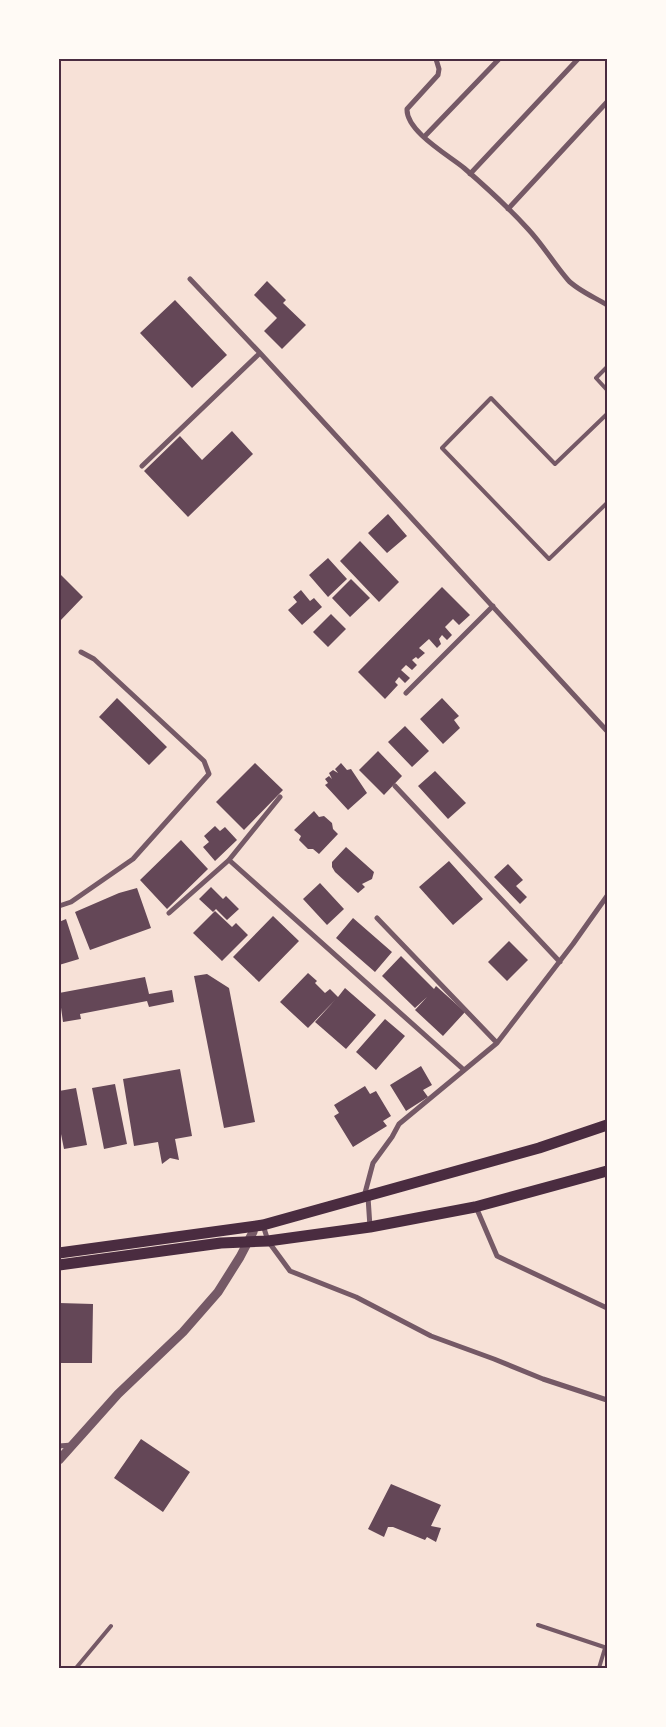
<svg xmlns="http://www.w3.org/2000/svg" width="666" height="1727" viewBox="0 0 666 1727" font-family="Roboto,sans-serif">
<rect width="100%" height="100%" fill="#f7e1d7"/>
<path fill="#644757" d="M267 281 286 300 283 303 306 325 282 349 264 331 277 318 254 295Z
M175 300 227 355 192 388 140 333Z
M232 431 253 454 188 517 144 471 180 436 202 460Z
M388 514 407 536 387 553 368 533Z
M360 541 399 582 379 602 340 561Z
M328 558 347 579 328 597 309 575Z
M59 573 83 597 59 622Z
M351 579 370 598 350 617 332 598Z
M442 587 470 615 459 625 453 619 445 627 452 635 447 640 442 635 439 639 441 644 437 648 429 639 419 648 425 653 418 659 416 657 412 660 417 665 412 670 406 665 401 670 410 678 405 683 399 677 395 682 398 685 385 699 358 672Z
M301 590 310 601 314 598 322 607 302 625 288 610 297 602 293 597Z
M331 614 346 629 328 647 313 632Z
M117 698 167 747 149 765 99 717Z
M442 698 459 716 454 720 460 728 443 744 420 719Z
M405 726 429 751 412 767 388 742Z
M378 751 402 776 384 795 359 770Z
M255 763 283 790 244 830 216 802Z
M341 763 347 770 351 769 367 793 348 810 325 785 328 783 325 779 329 776 332 779 329 773 333 770 338 773 335 769Z
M435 771 466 803 448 819 418 786Z
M314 811 319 817 324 816 332 823 333 829 338 834 319 854 313 849H308L299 840 301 836 294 830Z
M215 826 220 831 225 827 237 840 215 861 203 847 209 842 204 836Z
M181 840 208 869 167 909 140 880Z
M346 847 374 872 372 879 362 884 365 887 358 893 335 872 332 867V862Z
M449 861 483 899 453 925 419 887Z
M508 864 523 880 516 886 527 897 520 904 494 877Z
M320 883 344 909 327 925 303 899Z
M211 887 223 899 226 896 239 909 227 920 216 909 213 912 199 899Z
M137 888 151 928 90 950 75 912 119 893Z
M215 911 232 927 236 923 248 935 222 961 193 933Z
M273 916 299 941 259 982 233 957Z
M353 918 392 952 375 972 336 938Z
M66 919 79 959 59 965V922Z
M509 941 528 960 507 981 488 962Z
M401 956 434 989 436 986 465 1012 443 1036 415 1010 427 997 415 1008 382 976Z
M308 973 317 981 315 983 325 993 330 989 338 997 345 988 376 1015 346 1049 315 1022 335 1000 308 1028 280 1002Z
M207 974 229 988 255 1122 224 1128 194 976Z
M145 977 149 994 172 990 174 1002 149 1007 147 1001 80 1014 81 1019 63 1022 59 993Z
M385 1019 405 1036 376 1070 356 1052Z
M421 1066 432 1085 423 1090 428 1097 406 1111 390 1085Z
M180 1069 192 1136 175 1139 179 1160 170 1158 162 1164 158 1142 134 1146 123 1079Z
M115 1084 127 1144 104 1149 92 1088Z
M365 1086 370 1094 376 1091 391 1116 383 1121 387 1126 353 1147 334 1116 339 1113 334 1105Z
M76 1088 87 1145 64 1149 59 1124V1091Z
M59 1303 93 1304 92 1363H59Z
M141 1439 190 1472 163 1512 114 1478Z
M391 1484 441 1505 431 1526 441 1528 436 1542 427 1537 425 1540 393 1527H388L384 1537 368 1529Z"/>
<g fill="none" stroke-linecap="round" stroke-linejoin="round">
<path stroke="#755966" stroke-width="4" d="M607 367 596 378 607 390
M607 414 555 464 491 398 442 448 549 559 607 503
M538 1625 607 1648
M76 1668 111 1626
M599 1668 605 1648"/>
<path stroke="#755966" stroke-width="5" d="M436 59 439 69 438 75 407 109C406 131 448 155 464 168 486 187 508 207 528 229 543 245 554 264 568 280 577 290 596 298 607 305
M424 137 499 59
M470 174 578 59
M508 209 607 102
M190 279 260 353 607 731
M142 466 260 353
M406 693 493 606
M395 786 560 962
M229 860 464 1070
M59 906 71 902 133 859 209 774 204 761 94 659 81 652
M169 913 229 860 280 797
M377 918 497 1043
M476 1207 497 1256 607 1308
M263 1225 268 1241 290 1271 356 1297 431 1336 494 1359 543 1379 607 1400
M370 1227 368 1197 365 1193 373 1163 392 1137 399 1124 497 1043 573 944 607 896
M59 1446 72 1445"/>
<path stroke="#755966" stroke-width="9" d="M59 1460 118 1394 183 1332 218 1292 240 1257 253 1232 254 1227"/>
<path stroke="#4a2c40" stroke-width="11" d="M59 1253 263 1225 539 1148 607 1125
M59 1265 221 1243 268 1241 370 1227 475 1207 607 1171"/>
</g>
<rect width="666" height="1727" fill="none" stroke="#fffaf5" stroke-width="120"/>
<rect x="60" y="60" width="546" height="1607" fill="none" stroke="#4a2c40" stroke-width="2"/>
</svg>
